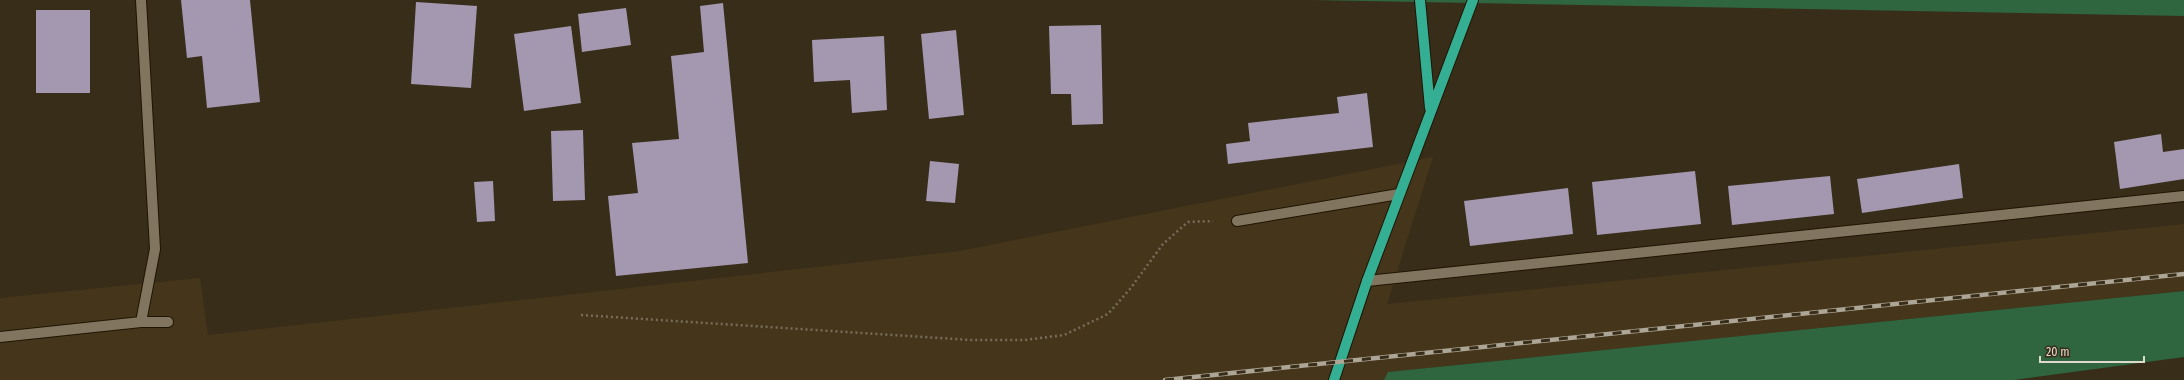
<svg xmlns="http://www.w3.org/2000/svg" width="2184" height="380" viewBox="0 0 2184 380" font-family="'Fira Sans Condensed',sans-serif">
<rect width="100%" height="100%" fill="#382d19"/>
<path fill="#45361b" d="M1433 157 1387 304 2184 224V291L1389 372 1384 380H0V298L200 278 208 335 960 251Z"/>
<path fill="#2f653f" d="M1311 0H2184V16Z
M2184 291V357L2014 380H1384L1388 372Z"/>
<path fill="#a398b0" d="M181 0H250L260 102 207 108 202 56 187 58Z
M416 2 477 6 471 88 411 84Z
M723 3 748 263 616 276 608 196 638 193 632 143 679 139 671 56 704 52 700 6Z
M626 8 631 45 582 52 578 14Z
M36 10H90V93H36Z
M1101 25 1103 124 1072 125 1071 94H1051L1049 26Z
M571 26 581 103 524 111 514 34Z
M956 30 964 115 929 119 921 34Z
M884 36 887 110 852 113 850 80 814 82 812 40Z
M1367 93 1373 147 1228 164 1226 144 1250 141 1248 123 1339 113 1337 97Z
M583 130 585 200 553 201 551 131Z
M2161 134 2163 152 2184 149V179L2120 189 2114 142Z
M930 161 959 164 955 203 926 201Z
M1959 164 1963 198 1862 213 1857 179Z
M1695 171 1701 224 1597 235 1592 182Z
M1830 176 1834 214 1732 225 1728 186Z
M493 181 495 221 477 222 474 182Z
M1568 188 1573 234 1470 246 1464 201Z"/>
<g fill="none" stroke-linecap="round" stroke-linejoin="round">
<g stroke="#1f1503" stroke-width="12">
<path id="minor" d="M141 0 155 249 141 322
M1237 221 1399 194
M1367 281 2184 196
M0 337 141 322H168"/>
</g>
<g stroke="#1f1503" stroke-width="12">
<path id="major" d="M1420 0 1430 108
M1334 380 1367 281 1473 0"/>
</g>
<path stroke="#776d5c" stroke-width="2.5" stroke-dasharray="2 3" stroke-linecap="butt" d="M581 315 971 340H1025L1064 335 1108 314 1130 289 1163 244 1188 222 1213 221"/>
<use href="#minor" stroke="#82755f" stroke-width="10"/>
<use href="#major" stroke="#35af94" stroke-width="10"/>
<g stroke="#ada596" stroke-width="4.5">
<path id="rail" d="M1165 380 2184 274"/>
</g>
<use href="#rail" stroke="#382d19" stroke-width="3" stroke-dasharray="9" stroke-linecap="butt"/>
</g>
<path d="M2040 356v6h104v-6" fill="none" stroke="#e0d9cd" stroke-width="2"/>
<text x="2046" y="356" font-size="12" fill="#e0d9cd" stroke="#382d19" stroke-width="3" paint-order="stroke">20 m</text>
</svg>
